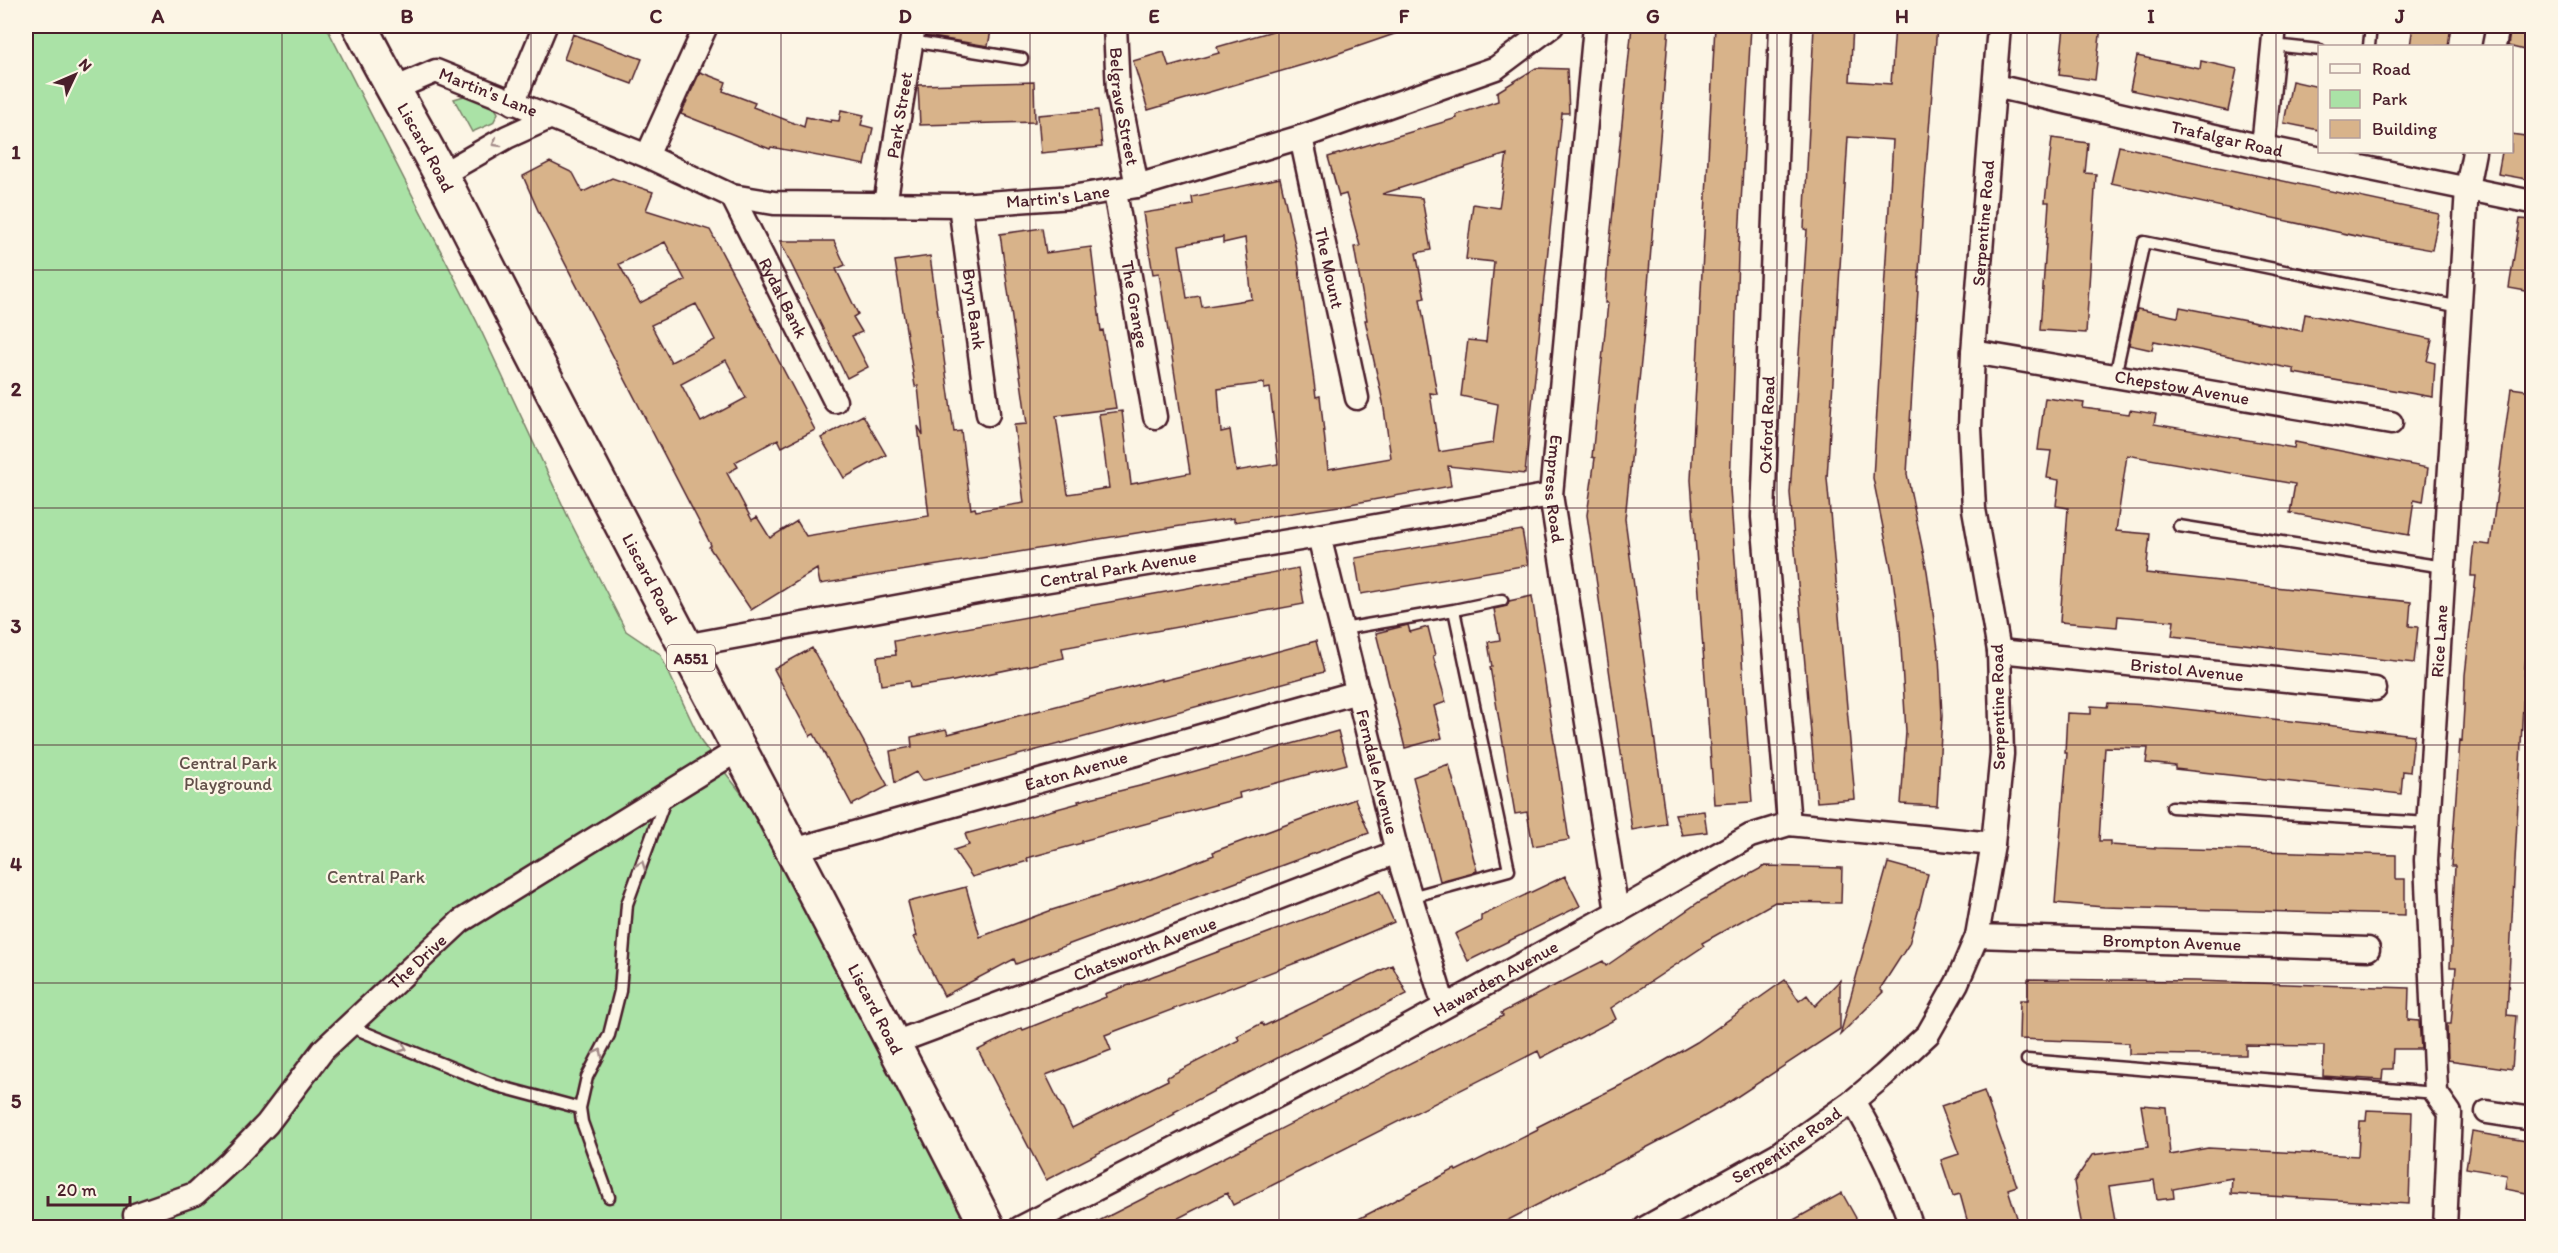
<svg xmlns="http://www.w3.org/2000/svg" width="2558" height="1253" viewBox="0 0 2558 1253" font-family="Itim,sans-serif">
<rect width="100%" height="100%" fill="#fcf5e5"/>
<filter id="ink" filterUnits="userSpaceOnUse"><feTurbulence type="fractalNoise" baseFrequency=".0167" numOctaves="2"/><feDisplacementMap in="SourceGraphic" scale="12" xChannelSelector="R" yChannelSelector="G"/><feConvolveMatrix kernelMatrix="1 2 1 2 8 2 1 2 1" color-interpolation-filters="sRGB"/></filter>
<g filter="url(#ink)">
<path fill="#aae2a6" stroke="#7a8068" stroke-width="1.5" d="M26 26H326L477 322 571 523 626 631 660 654 702 743 742 794 970 1227H26Z
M474 93 489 98 498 113 493 123 472 132 454 99Z"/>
<path fill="#d8b38a" stroke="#4a1f2b" stroke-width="1.5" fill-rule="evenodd" d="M927 26H992L988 46 926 36Z
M1290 26H1408L1409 29 1316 61 1148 110 1133 61 1164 52 1169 67 1219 53 1217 47Z
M1632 26H1669L1645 322 1625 519 1666 824 1632 830 1587 515 1595 458 1592 457 1608 303H1605L1608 259Z
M1715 26H1751L1738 256 1730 488 1752 802 1714 804 1691 480Z
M1814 26H1853L1850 81 1891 84 1895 26H1937L1922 222 1907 474 1927 571 1939 656 1942 716 1937 806 1901 804 1906 732 1900 630 1892 572 1873 478 1893 140 1848 137 1827 478 1855 799 1817 802 1790 493 1807 230 1804 229Z
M2064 26H2101L2095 80 2059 75Z
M2413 26H2451L2448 46H2410Z
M2511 26H2532V52L2508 46Z
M573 34 642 59 632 84 564 59Z
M2137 56 2200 69 2201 61 2237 69 2228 111 2130 90Z
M1536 68 1567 69 1569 113H1562L1525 474 1448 466 1451 486 1339 506 1234 522V518L1174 527 820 584 817 569 751 610 709 547 711 545 540 215 523 176 550 162 573 173 583 192 612 178 653 192 646 210 710 230 815 430 782 447 778 439 735 462 738 467 727 473 752 520 757 517 770 538 797 521 806 536 929 516 918 426 923 435 918 386H915L895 261 930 256 954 432 961 431 971 509 975 508 976 511 1024 503 1014 425 1027 424 1000 234 1042 228 1046 253 1091 247 1101 331 1103 330 1116 408 1056 416 1068 494 1109 488 1099 414 1122 411 1131 484 1190 473 1159 273 1153 274 1143 213 1193 205 1192 197 1280 178 1297 254 1316 397 1320 396 1328 469 1391 458 1383 402 1365 320H1367L1354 247 1360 246 1346 194 1339 196 1328 157 1457 118 1456 115 1498 101 1497 92ZM1507 154 1499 208 1473 204 1466 259 1494 262 1486 342 1468 340 1461 396 1498 404 1493 443 1439 452 1430 393 1437 394 1420 299 1425 298 1416 253 1431 250 1422 198 1382 194ZM1223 237V243L1245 238 1252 299 1202 307 1200 296 1187 298 1179 245ZM665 242 685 280 640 303 619 264ZM696 304 715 340 671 362 651 325ZM726 360 746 398 701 422 681 384ZM1264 383V389L1270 388 1278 464 1236 471 1230 430 1221 432 1218 389Z
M700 72 726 82 723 91 755 103 753 107 804 127 806 117 831 122V120L839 121 841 110 864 115 861 125 873 128 865 165 771 147 770 149 681 114Z
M2292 81 2319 87V130L2284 123Z
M1034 82 1035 122 920 125 918 85Z
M1098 110 1102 147 1041 153 1038 115Z
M2511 134 2532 137V180L2498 174 2502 152H2511Z
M2052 138 2088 143 2085 173 2096 174 2086 333 2040 330 2049 202H2045Z
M2119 146 2439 214 2432 250 2365 238 2111 183Z
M2520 219 2532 220V292L2509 288Z
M780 241H834L845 265 836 269 858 314 853 317 862 332 852 336 868 367 847 378Z
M2180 307 2302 331 2305 314 2432 339 2427 361 2435 363 2433 397 2294 373V369L2154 341 2152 350 2129 345 2137 309 2178 317Z
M2511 388 2532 391V596L2525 666 2507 1015 2516 1016 2512 1069 2448 1060 2447 1024H2451L2456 967H2450L2455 866H2451L2460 740 2462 741 2464 707 2465 675 2476 576H2471L2472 560 2474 543 2490 545Z
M2045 398 2084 403 2083 408 2129 414 2130 410 2156 414 2154 424 2294 448 2295 442 2428 468 2423 502 2414 500 2409 535 2290 513 2295 484 2127 455 2116 531 2150 534 2146 573 2411 602 2409 626 2418 627 2414 663 2172 636 2174 621 2118 616 2117 627 2060 622 2068 508 2056 506 2059 480 2047 478 2051 451 2038 450Z
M863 415 886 455 844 478 821 438Z
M1522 530 1528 565 1361 594 1355 558Z
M1298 568 1304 604 1062 648 1064 658 949 682 910 688 909 681 881 685 877 657 896 655 894 641Z
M1532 596 1569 840 1533 846 1527 812 1515 814 1490 667H1492L1488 642 1500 640 1494 609 1507 606 1509 601Z
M1408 625 1410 632 1428 627 1435 655 1433 656 1446 702 1434 706 1442 738 1405 748 1376 633Z
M1316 641 1324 672 922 781 916 772 895 783 890 751 912 747 911 737 946 729 948 734 1161 679V681L1234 663Z
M812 648 888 786 852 805 814 734 810 736 774 669Z
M2108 703 2149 705 2414 735 2410 772 2403 771 2401 794 2175 769V766L2146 763 2148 748 2105 747 2099 841H2110V845L2157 848 2396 855V879H2405V915L2104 907 2055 903 2067 753H2065L2067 713 2091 714V706L2107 707Z
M1338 731 1347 764 1239 793 1240 798 1082 841V843L1027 858 1028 861 972 877 954 850 969 845 965 834 1079 803 1078 801 1156 782Z
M1449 764 1477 871 1440 881 1413 777Z
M1355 799 1369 833 1016 964 1014 959 944 996 914 937 917 936 908 902 966 887 980 937 1052 910 1157 877 1214 855 1213 852Z
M1704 811 1707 832 1682 835 1675 814Z
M1888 863 1928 874 1920 905 1909 944 1880 989 1883 992 1840 1035Z
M1765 866 1842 868 1841 903 1775 902 1702 943 1704 946 1611 1008 1616 1019 1541 1058 1538 1051 1233 1205 1227 1193 1161 1227H1087L1503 1016 1501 1013 1603 961 1606 966 1699 902Z
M1565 876 1580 906 1468 961 1455 934 1481 921V916Z
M1380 891 1394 922 1314 956 1105 1035 1111 1050 1046 1075 1072 1128 1168 1080 1167 1077 1239 1040 1237 1036 1262 1023 1264 1026 1392 965 1407 994 1289 1052 1174 1112 1175 1114 1046 1180 978 1050 1022 1028 1023 1030 1106 997 1105 994Z
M2028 979 2195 981 2409 988 2408 1020 2419 1021 2421 1049H2393L2392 1069H2383L2382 1080 2323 1076 2324 1046H2319L2246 1045V1055H2196L2129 1054V1043L2019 1039 2020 1000H2028Z
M1785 980 1799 1001 1807 995 1815 1006 1840 980V1029L1726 1104 1682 1129 1495 1227H1343L1455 1169 1456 1171 1538 1130 1537 1127 1633 1079 1697 1042Z
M1984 1091 2017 1186 2008 1189 2020 1227H1969L1960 1194 1953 1196 1941 1160 1959 1154 1941 1106Z
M2141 1105 2166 1107 2170 1155 2208 1148 2358 1156 2360 1121H2366L2367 1110 2412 1112 2409 1204 2231 1194 2232 1178 2173 1189 2174 1198 2157 1200 2154 1180 2109 1186 2116 1227H2082L2074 1182 2092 1155 2148 1147Z
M2472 1132 2532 1142V1194L2505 1189 2507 1175 2466 1168Z
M1842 1193 1861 1227H1781L1824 1203Z"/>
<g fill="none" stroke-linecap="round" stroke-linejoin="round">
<g stroke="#4a1f2b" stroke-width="15">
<path id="service" d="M911 41 1022 59
M2273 45 2320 50
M2369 46 2371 26
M2115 376 2144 242 2460 307
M2179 526 2444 567
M1454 610 1502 600
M1343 629 1454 610 1509 870 1411 897
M2172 807 2429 823
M349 1026 494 1085 580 1108
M2027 1060 2436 1093
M609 1197 582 1122 580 1108 587 1077 609 1035 620 991 627 904 665 800"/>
</g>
<g stroke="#4a1f2b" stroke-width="27">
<g id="minor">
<path id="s1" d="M1115 26 1118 91 1137 186"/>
<path id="s2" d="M1595 26 1551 495 1617 912"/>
<path d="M1781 26 1763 517 1789 824"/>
<path d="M2494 46 2498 26"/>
<path id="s3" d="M1995 86 2263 147 2532 202"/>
<path id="s4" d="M394 89 436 71 647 156 732 196 774 203 960 205 1072 197 1137 186 1301 137 1496 68 1552 26"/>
<path d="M513 103 545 26"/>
<path id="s5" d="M1301 137 1357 398"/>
<path d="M2263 147 2275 26"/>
<path d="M647 156 706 26"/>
<path d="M441 175 507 137 549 118"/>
<path id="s6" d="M1115 192 1155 417"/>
<path id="s7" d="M732 196 835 401"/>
<path id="s8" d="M885 204 914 26"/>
<path id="s9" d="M960 205 988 414"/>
<path id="s10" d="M1973 352 2391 423"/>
<path id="s11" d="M1319 536 1397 852 1444 1006"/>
<path id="s12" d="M684 646 988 590 1319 536 1551 495"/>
<path id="s13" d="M1999 651 2375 689"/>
<path id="s14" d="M793 850 1358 692"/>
<path id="s15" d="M1977 936 2368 949"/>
<path id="s16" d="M894 1043 1146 949 1397 852"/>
<path d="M1853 1101C1877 1141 1897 1183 1912 1228"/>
<path d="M2487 1112 2532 1119"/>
<path id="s17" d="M135 1215 195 1194 231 1161 267 1124 323 1050 461 921 738 750"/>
<path id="s18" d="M1020 1228 1364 1051 1617 912 1750 836 1789 824 1993 844"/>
<path id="s19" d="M1645 1228 1778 1154 1853 1101 1884 1075 1928 1034 1957 983 1977 936 1993 844 2002 754 1999 651 1974 509 1970 428 1973 352 1999 26"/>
<path id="s20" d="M2445 1228 2450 1113 2436 1093 2426 860 2467 188 2474 152"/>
</g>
</g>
<g stroke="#4a1f2b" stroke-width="38">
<g id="primary">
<path id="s21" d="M360 26C388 83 422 137 451 194 626 540 812 881 988 1228"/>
</g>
</g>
<use href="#service" stroke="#fcf5e5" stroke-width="10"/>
<use href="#minor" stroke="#fcf5e5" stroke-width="22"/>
<use href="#primary" stroke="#fcf5e5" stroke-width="33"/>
</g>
<defs><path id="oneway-chevron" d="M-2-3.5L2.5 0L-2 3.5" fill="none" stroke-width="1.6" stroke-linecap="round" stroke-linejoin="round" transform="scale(1.5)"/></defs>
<g stroke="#a38a88">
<use href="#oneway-chevron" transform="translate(496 143) rotate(150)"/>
<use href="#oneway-chevron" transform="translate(641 865) rotate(-70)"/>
<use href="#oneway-chevron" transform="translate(403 1048) rotate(22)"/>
<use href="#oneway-chevron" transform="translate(599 1053) rotate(-62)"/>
</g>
</g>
<path fill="none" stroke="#4a1f2b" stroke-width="1.5" stroke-opacity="0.55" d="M282 26V1228M531 26V1228M781 26V1228M1030 26V1228M1279 26V1228M1528 26V1228M1777 26V1228M2027 26V1228M2276 26V1228M26 270H2532M26 508H2532M26 745H2532M26 983H2532"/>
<g text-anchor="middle" stroke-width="4.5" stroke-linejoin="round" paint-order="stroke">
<rect fill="#fcf5e5" stroke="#7f5f63" stroke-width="1.5" x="667" y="645" width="48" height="26" rx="4.5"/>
<g font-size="16" font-weight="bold" fill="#4a1f2b">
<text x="691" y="664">A551</text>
</g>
<g font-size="18" fill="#4a1f2b" stroke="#fcf5e5">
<text dy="6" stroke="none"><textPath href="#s4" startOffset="102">Martin's Lane</textPath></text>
<text dy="6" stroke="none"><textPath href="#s1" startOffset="81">Belgrave Street</textPath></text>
<text dy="6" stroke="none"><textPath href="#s8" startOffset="90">Park Street</textPath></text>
<text dy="6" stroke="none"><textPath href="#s3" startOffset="238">Trafalgar Road</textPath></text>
<text dy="6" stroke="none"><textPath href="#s21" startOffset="138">Liscard Road</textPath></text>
<text dy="6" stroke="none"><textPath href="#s4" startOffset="694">Martin's Lane</textPath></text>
<text dy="6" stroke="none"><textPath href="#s19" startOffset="1172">Serpentine Road</textPath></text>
<text dy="6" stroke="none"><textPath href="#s5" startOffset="134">The Mount</textPath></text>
<text dy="6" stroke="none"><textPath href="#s7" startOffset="114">Rydal Bank</textPath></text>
<text dy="6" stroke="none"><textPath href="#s6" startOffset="114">The Grange</textPath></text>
<text dy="6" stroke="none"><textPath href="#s9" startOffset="105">Bryn Bank</textPath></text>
<text dy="6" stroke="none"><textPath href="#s10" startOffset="212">Chepstow Avenue</textPath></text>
<text transform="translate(1767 425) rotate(-88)" y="6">Oxford Road</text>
<text dy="6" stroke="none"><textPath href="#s2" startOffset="465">Empress Road</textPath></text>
<text dy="6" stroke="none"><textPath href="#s12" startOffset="441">Central Park Avenue</textPath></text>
<text dy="6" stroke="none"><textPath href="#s21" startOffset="624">Liscard Road</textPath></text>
<text dy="6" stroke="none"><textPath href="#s20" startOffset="592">Rice Lane</textPath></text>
<text dy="6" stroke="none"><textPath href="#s13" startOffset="189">Bristol Avenue</textPath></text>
<text transform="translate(1998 707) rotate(-91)" y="6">Serpentine Road</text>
<text dy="6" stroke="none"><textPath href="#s14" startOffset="294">Eaton Avenue</textPath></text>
<text dy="6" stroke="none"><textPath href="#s11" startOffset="243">Ferndale Avenue</textPath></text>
<text dy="6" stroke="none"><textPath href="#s15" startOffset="195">Brompton Avenue</textPath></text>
<text dy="6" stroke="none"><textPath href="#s16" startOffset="268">Chatsworth Avenue</textPath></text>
<text dy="6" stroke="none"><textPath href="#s17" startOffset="386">The Drive</textPath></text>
<text dy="6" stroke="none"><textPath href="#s18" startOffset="537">Hawarden Avenue</textPath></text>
<text dy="6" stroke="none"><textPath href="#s21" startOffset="1110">Liscard Road</textPath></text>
<text dy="6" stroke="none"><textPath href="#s19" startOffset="164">Serpentine Road</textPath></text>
</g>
<g font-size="18" fill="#62504a" stroke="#fcf5e5">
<text x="228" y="769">Central Park<tspan x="228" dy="21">Playground</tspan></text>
<text x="376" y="883">Central Park</text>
</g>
</g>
<rect width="2558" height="1253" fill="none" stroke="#fcf5e5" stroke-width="66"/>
<rect x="2318" y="45" width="195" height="108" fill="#fcf5e5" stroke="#b59f9b" stroke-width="1.5"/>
<rect x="2330" y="64" width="30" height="9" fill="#fcf5e5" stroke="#b59f9b" stroke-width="1.5"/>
<text x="2372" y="75" font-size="18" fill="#4a1f2b">Road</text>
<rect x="2330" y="90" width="30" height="18" fill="#aae2a6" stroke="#b59f9b" stroke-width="1.5"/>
<text x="2372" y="105" font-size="18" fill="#4a1f2b">Park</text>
<rect x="2330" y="120" width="30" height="18" fill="#d8b38a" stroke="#b59f9b" stroke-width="1.5"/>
<text x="2372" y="135" font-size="18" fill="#4a1f2b">Building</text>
<g transform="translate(75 75) rotate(46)" stroke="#fcf5e5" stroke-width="4.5" paint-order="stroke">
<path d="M0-4.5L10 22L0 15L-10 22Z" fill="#4a1f2b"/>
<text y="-9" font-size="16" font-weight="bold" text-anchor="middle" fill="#4a1f2b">N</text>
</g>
<path d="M48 1196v9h82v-9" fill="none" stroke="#4a1f2b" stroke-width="3"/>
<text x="57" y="1196" font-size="18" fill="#4a1f2b" stroke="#fcf5e5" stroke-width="4.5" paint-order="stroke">20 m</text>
<rect x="33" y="33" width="2492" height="1187" fill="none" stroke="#4a1f2b" stroke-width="2"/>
<g font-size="20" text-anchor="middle" font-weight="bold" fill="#4a1f2b">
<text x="158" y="23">A</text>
<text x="407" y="23">B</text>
<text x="656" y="23">C</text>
<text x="905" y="23">D</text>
<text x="1154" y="23">E</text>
<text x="1404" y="23">F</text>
<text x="1653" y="23">G</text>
<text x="1902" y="23">H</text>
<text x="2151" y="23">I</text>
<text x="2400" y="23">J</text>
<text x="16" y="159">1</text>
<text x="16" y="396">2</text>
<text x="16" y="633">3</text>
<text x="16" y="871">4</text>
<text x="16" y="1108">5</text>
</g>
</svg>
